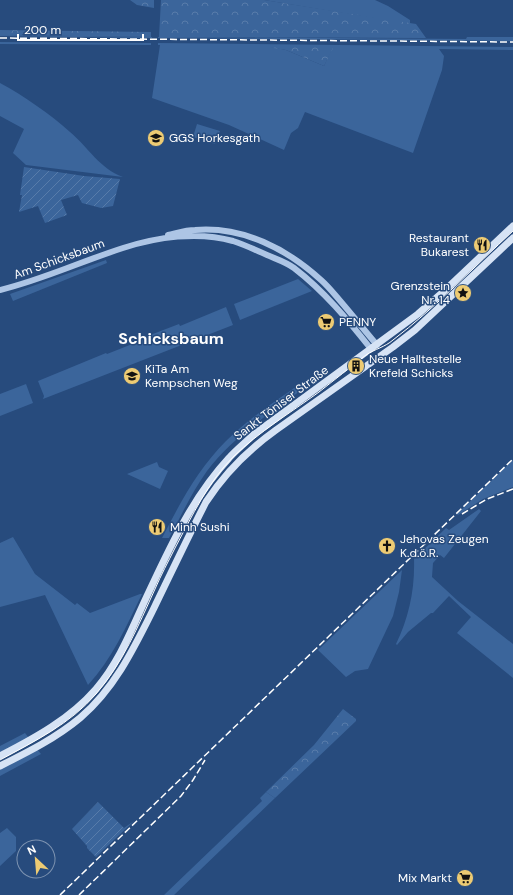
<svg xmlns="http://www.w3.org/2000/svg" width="513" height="895" viewBox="0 0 513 895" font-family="'DM Sans',sans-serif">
<defs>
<pattern id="forest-crowns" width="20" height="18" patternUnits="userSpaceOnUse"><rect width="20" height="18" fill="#3b659b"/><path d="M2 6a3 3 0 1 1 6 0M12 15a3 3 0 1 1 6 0" fill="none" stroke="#587caa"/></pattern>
<pattern id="garden-furrows" width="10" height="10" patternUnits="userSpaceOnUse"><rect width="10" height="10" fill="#3b659b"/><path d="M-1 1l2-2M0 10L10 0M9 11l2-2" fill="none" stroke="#587caa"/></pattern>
</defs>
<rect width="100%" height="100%" fill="#274b7d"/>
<path fill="#3b659b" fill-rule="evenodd" d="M264 0H375L388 6 410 20V24Z
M0 35 152 37V38L0 36Z
M158 37 466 39 467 37H513V41L158 38Z
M0 42 151 43V45H149L0 44Z
M158 43 513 47V50L439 49 444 56 442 70 413 153 305 112 298 128 291 133 284 150 229 125 152 98 160 45H158ZM266 46 299 47V46H333L324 66 286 50Z
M0 83C24 96 50 114 70 132 89 148 99 168 123 177L26 165 13 153 24 129 0 116Z
M197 124 220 131 215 144 193 137Z
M106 260 107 263 13 301 10 294Z
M298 279 312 291 240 320 234 304Z
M226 307 233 325 43 399 44 396 38 381 106 353 107 354 145 339V337L179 324 180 326Z
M26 384 33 403 0 416V394Z
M297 386 300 391C267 415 232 438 207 471 192 492 181 516 169 538H162C180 503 198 469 226 441 247 420 273 403 297 386Z
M513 460V487L483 499 458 515 457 514Z
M157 462 159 467 168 471 160 489 127 474Z
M479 509 481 511 444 558 440 555 433 563 432 577 458 601 513 644V678L457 633 471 617 449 596 433 613H431L408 632 397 645 396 644C409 617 415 589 414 559L446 528 449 530Z
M13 537 35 574 75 605 77 603 90 613 140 594H142C126 627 112 659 88 685L45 595 0 607V543Z
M402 570 399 592 393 616 368 669 355 671 346 677 318 650Z
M25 733 29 738 0 753V746Z
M37 749 41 754 0 776V769Z
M266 792 275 798 174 895H164L262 801 260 798Z
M7 828 16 837V851L0 866V833Z"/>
<path fill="url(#forest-crowns)" d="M130 0H154V8L137 5Z
M161 0H264L416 24 426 38 159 37Z
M0 30 151 32V37L0 35Z
M261 46H334L324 66 286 50Z
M343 709 356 719V721L275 798 266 792 314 745Z"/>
<path fill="url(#garden-furrows)" d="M24 167 84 176 120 179 113 206 101 208 82 203 78 195 61 200 67 215 45 223 38 206 19 212 22 195H20Z
M98 802 124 828 134 821 96 857 87 848V846L72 829Z"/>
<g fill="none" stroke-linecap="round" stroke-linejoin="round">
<path stroke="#adc5e5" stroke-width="6" d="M168 235C177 233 186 230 195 230 243 226 287 249 321 280 329 287 335 295 342 303 354 317 365 331 377 345
M0 290C42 280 82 261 123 248 157 237 198 231 233 241 245 245 256 250 267 255 276 259 286 262 294 268 324 291 348 320 371 349"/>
<path stroke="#d6e3f5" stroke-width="7" d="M0 756C35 738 70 719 96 689 120 661 132 628 147 596 170 547 192 498 229 458 236 450 245 443 253 435L418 314 442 293 513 226
M0 766C28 752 56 738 80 718 115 688 134 648 154 608 171 573 188 537 206 502 225 473 248 450 276 430L393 347 415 330 513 238"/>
<path stroke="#fff" stroke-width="1" d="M0 760C35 741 70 724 96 694 123 663 138 626 155 589 161 575 168 562 175 548 192 516 208 482 234 456 259 432 290 413 319 392 335 380 350 367 366 355 375 349 385 347 393 340 435 308 474 267 513 231"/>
<path stroke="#fff" stroke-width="1.5" stroke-dasharray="7 3" stroke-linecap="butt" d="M0 38 513 42
M462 514 487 499 513 489
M60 895 513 459
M79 895 181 796 193 780 205 760"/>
</g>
<defs>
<g id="school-disc" transform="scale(0.9)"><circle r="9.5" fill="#edcb73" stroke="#274b7d"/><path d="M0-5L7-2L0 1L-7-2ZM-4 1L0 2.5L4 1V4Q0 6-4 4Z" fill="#111"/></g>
<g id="restaurant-disc" transform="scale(0.9)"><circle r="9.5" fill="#edcb73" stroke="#274b7d"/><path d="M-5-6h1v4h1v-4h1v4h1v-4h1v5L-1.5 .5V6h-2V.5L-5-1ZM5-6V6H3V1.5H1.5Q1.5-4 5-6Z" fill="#111"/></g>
<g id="sight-disc" transform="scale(0.9)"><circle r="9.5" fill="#edcb73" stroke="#274b7d"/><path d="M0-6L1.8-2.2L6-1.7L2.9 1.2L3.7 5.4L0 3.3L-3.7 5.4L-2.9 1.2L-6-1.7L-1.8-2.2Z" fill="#111"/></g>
<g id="supermarket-disc" transform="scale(0.9)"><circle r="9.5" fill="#edcb73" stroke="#274b7d"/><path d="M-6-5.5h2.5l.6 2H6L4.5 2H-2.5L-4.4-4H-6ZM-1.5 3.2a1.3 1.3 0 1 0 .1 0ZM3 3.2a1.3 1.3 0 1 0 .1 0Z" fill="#111"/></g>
<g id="building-disc" transform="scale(0.9)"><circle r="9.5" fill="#edcb73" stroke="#274b7d"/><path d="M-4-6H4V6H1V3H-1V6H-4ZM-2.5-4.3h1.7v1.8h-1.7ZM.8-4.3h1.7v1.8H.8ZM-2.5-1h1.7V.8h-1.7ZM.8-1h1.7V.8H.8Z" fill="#111"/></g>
<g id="church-disc" transform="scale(0.9)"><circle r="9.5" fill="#edcb73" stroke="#274b7d"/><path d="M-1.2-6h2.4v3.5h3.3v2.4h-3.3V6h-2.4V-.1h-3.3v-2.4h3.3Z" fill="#111"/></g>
</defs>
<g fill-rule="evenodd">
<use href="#school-disc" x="156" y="138"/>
<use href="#restaurant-disc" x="482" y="245"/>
<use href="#sight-disc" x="463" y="293"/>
<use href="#supermarket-disc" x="326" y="322"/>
<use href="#building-disc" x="356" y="366"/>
<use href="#school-disc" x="132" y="376"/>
<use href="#restaurant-disc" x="157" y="527"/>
<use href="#church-disc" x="387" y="546"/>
<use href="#supermarket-disc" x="465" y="878"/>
</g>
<g text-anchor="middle" stroke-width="3" stroke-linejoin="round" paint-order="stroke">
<g font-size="12" fill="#fff" stroke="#274b7d" text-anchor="start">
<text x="169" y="142">GGS Horkesgath</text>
<text x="469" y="242" text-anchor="end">Restaurant<tspan x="469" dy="14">Bukarest</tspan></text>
<text x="450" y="290" text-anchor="end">Grenzstein<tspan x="450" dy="14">Nr. 14</tspan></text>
<text x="339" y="326">PENNY</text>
<text x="369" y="363">Neue Halltestelle<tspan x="369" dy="14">Krefeld Schicks</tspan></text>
<text x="145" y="373">KiTa Am<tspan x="145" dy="14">Kempschen Weg</tspan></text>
<text x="170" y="531">Minh Sushi</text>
<text x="400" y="543">Jehovas Zeugen<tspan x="400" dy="14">K.d.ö.R.</tspan></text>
<text x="452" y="882" text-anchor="end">Mix Markt</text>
</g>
<g font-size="12" fill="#fff" stroke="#274b7d">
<text transform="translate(59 259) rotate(-20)" y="4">Am Schicksbaum</text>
<text transform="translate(281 403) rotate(-37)" y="4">Sankt Töniser Straße</text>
</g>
<g font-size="16" font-weight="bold" fill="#fff" stroke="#274b7d">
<text x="171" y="344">Schicksbaum</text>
</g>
</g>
<g transform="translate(36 859) rotate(334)"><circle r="19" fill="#274b7d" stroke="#7d93b1"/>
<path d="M0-3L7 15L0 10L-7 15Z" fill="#edcb73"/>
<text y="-6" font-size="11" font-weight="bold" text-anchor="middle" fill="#ffffff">N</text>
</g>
<path d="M18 34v6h125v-6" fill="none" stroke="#ffffff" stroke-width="2"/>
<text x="24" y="34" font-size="12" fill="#ffffff" stroke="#274b7d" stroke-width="3" paint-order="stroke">200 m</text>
</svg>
